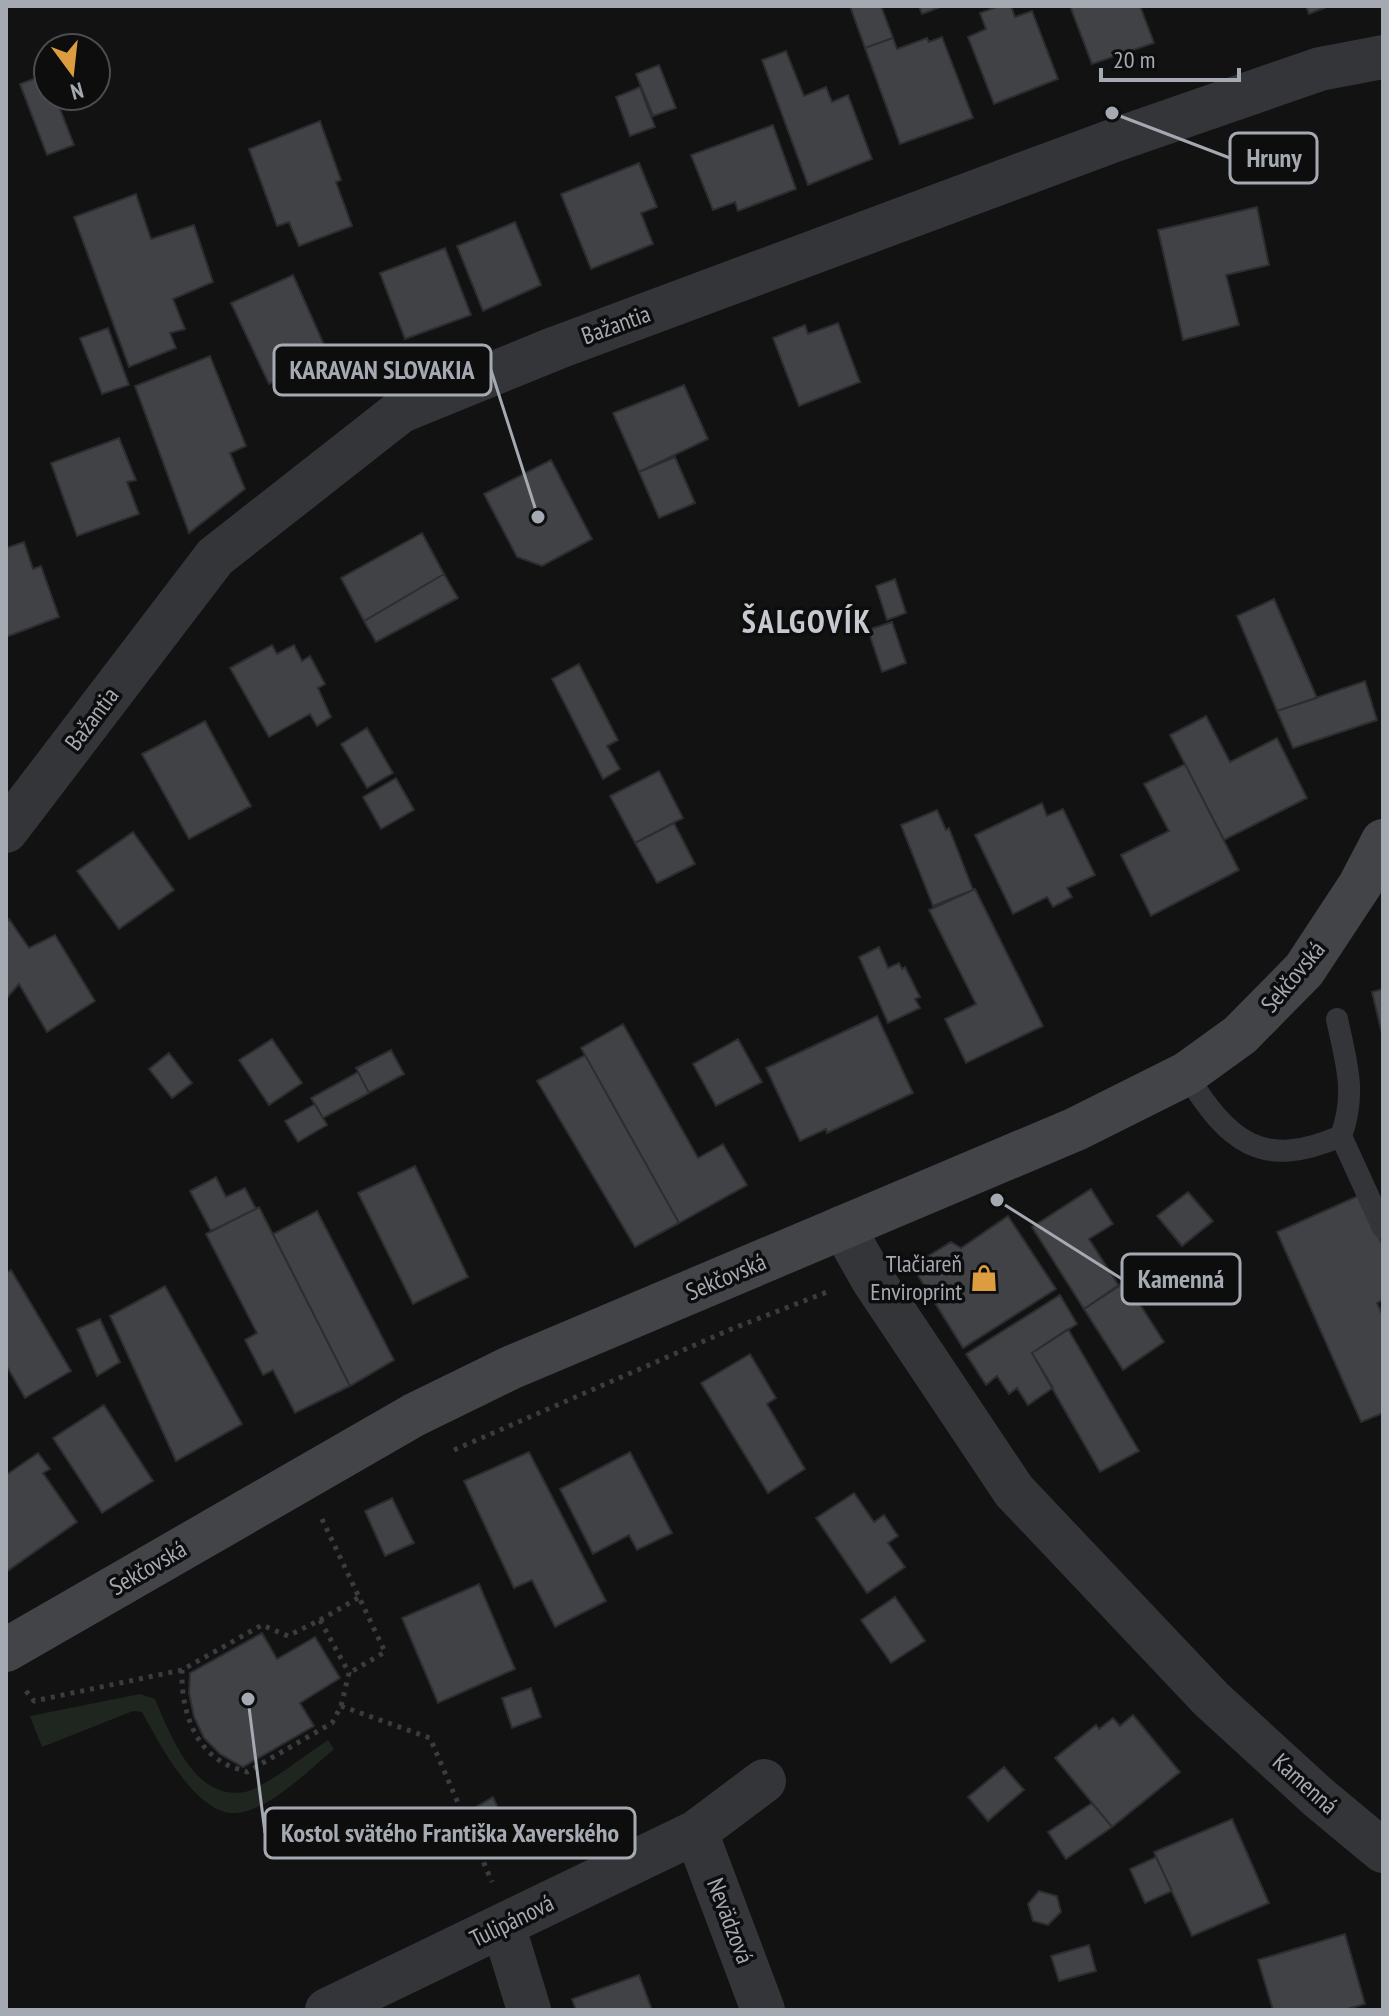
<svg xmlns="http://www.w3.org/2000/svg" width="1389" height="2016" viewBox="0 0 1389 2016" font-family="'PT Sans Narrow',sans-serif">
<rect width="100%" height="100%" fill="#121213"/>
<path fill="#1f261f" d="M140 1694 155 1699C171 1736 196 1805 249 1791 267 1785 310 1752 328 1740L334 1749C310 1769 269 1811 236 1813 196 1816 158 1741 142 1712L133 1711 42 1747 30 1716Z"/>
<path fill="#414246" stroke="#2c2d2f" stroke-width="2" d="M850 6H881L893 38 865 48Z
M919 6H943L922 14Z
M999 6H1011L1015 17 1032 11 1058 79 994 104 968 37 986 29 980 13Z
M1070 6H1140L1154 43 1092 64Z
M1306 6H1329L1309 14Z
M942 37 973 118 900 144 865 48 893 38 897 49 927 38 929 42Z
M786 51 804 96 826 87 832 102 848 95 872 159 808 185 762 60Z
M659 65 676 108 653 116 636 74Z
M47 74 48 96H55L74 145 47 155 20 84Z
M640 87 655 127 630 136 616 97Z
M320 121 341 180 336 182 352 226 299 246 289 222 277 226 249 149Z
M773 125 796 189 738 211 735 202 713 210 691 155Z
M639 163 657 207 641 213 653 244 591 269 561 194Z
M136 194 151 239 194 225 213 282 173 299 185 329 170 333 176 348 129 367 74 217Z
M1257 207 1269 265 1226 275 1239 325 1183 340 1158 230Z
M515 222 541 285 483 311 457 246Z
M445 248 471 315 405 339 380 273Z
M293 275 329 356 269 384 231 303Z
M838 323 860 382 799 406 773 338 805 325 808 334Z
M108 328 129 385 102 394 80 338Z
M210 356 246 446 230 453 245 489 189 533 135 386Z
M684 385 708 439 639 472 613 413Z
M119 438 136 480 127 482 139 514 77 536 51 463Z
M675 457 695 503 659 518 639 472Z
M551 460 592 539 542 566 517 557 484 494Z
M422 533 444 574 364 621 341 578Z
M24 542 33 569 41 566 59 617 6 637V548Z
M444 574 458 598 376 642 364 621Z
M895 579 906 613 887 620 876 586Z
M1274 599 1317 698 1277 711 1237 616Z
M892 622 906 663 882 672 868 630Z
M272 645 277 654 294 645 302 661 310 656 325 684 318 688 331 717 317 726 310 714 269 737 230 668Z
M579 664 618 740 607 746 620 769 603 779 552 679Z
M1365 681 1377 720 1293 748 1277 711Z
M1206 716 1230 762 1277 738 1307 798 1224 840 1170 735Z
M205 721 251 806 189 839 142 754Z
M367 728 393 773 367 788 341 744Z
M1185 764 1239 870 1151 916 1121 855 1169 831 1144 784Z
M659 771 683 818 635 843 610 796Z
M396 778 414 810 381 829 363 797Z
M1042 803 1047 816 1063 809 1095 875 1067 888 1072 897 1053 907 1047 897 1013 914 975 835Z
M937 810 946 830 949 828 973 890 933 906 901 825Z
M674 823 695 864 657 883 635 843Z
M133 832 174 890 119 929 77 871Z
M975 889 1043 1026 966 1063 945 1019 976 1004 929 910Z
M9 919 29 948 55 935 95 1001 47 1032 19 984 6 999V923Z
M879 947 888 968 899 963 902 969 905 967 920 997 915 999 920 1008 888 1023 859 957Z
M1383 989V1038L1372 992Z
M877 1016 913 1093 827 1133 826 1129 800 1141 766 1068Z
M623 1024 698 1158 723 1144 747 1185 679 1223 581 1048Z
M272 1039 302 1083 269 1105 239 1060Z
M738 1039 762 1082 716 1106 693 1064Z
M391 1050 404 1074 369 1093 356 1068Z
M169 1053 192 1083 172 1098 149 1069Z
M585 1055 679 1223 635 1247 537 1081Z
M358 1072 369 1093 323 1118 311 1098Z
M315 1104 327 1125 298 1142 285 1121Z
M415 1166 468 1277 413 1304 358 1193Z
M216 1177 226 1197 245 1188 256 1209 211 1231 190 1191Z
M1091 1189 1113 1224 1089 1239 1119 1286 1084 1309 1032 1227Z
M1188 1192 1213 1221 1182 1246 1157 1216Z
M1360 1195 1383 1246V1300L1377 1303 1383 1316V1413L1361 1422 1277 1232Z
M259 1207 350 1386 295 1413 273 1370 263 1375 245 1340 257 1333 206 1234Z
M317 1211 394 1360 350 1386 273 1234Z
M1008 1216 1056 1289 963 1348 912 1266 951 1242 961 1248Z
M11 1270 71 1371 25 1398 6 1365V1273Z
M1125 1281 1164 1342 1123 1370 1084 1309Z
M165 1286 242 1424 176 1461 110 1316Z
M1060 1295 1077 1324 1032 1353 1053 1388 1028 1405 1017 1388 1009 1394 997 1376 986 1385 966 1354Z
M100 1319 120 1362 97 1376 77 1329Z
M1068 1329 1139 1451 1100 1472 1032 1353Z
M750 1354 776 1398 767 1404 805 1469 768 1493 701 1383Z
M104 1405 153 1481 102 1513 53 1438Z
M529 1452 606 1601 555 1627 532 1580 514 1588 464 1481Z
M630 1452 672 1533 637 1550 629 1535 593 1554 560 1489Z
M38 1453 50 1469 43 1473 77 1522 6 1572V1475Z
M854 1493 874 1522 884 1515 898 1536 888 1543 905 1567 867 1593 816 1518Z
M392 1498 414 1543 385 1556 365 1511Z
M479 1584 515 1669 438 1703 402 1618Z
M895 1597 925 1641 891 1663 861 1620Z
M262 1633 277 1659 315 1637 340 1678 300 1703 314 1726 243 1767 220 1754 204 1738 194 1717 189 1693 190 1673Z
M531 1688 541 1717 512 1728 502 1698Z
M1133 1715 1180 1772 1112 1827 1055 1758 1096 1725 1099 1729 1113 1718 1120 1726Z
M1004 1767 1024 1790 988 1821 968 1797Z
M493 1797 505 1825 486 1834 476 1807Z
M1092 1803 1112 1827 1066 1859 1048 1832Z
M1232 1819 1269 1903 1192 1936 1154 1852Z
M1156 1857 1172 1891 1145 1903 1130 1869Z
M1039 1891 1057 1896 1061 1912 1048 1925 1033 1921 1028 1904Z
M1345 1934 1365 2004 1344 2010H1273L1258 1960Z
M1089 1945 1096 1971 1059 1981 1051 1956Z
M639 1975 652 2010H576L572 1999Z"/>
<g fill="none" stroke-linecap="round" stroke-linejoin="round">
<path stroke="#3a3c3f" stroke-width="5" stroke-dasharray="4 6" stroke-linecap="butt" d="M454 1450 734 1328 827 1292
M322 1519 385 1652 349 1673
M320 1620 358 1598
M26 1691 34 1701 182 1670 262 1625 288 1636 320 1620 349 1673 341 1706 332 1723 247 1772C239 1769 229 1767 222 1762 191 1744 181 1704 182 1670
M341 1706 430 1738 492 1882"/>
<path stroke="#343538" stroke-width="22" d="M1186 1074C1228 1141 1261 1171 1341 1136 1357 1093 1346 1062 1337 1019
M1341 1136 1383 1228"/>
<path stroke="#343538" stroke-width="44" d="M6 831 215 557 401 411 556 348 1115 140 1320 69 1383 57
M843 1227 873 1280 1014 1491 1211 1699 1318 1797 1383 1851
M696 1832 763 2010
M503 1925 529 2010
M327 2010 696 1832 764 1781"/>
<path stroke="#424448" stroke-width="44" d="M6 1650 414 1415 510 1368 1076 1129 1186 1074 1240 1035 1304 970 1360 885 1383 841"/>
</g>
<defs>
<g id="shop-bare" transform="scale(2.16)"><path d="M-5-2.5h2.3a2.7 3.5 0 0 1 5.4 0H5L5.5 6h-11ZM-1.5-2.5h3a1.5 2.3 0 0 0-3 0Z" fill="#dc9d41" stroke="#0d0d0e" stroke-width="2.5" paint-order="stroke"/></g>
</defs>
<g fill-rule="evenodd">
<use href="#shop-bare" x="984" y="1278"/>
</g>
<g text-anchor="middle" stroke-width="7" stroke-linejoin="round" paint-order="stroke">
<g font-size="24" fill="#a5aab2" stroke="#0d0d0e">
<text transform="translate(616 325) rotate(-20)" y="8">Bažantia</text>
<text transform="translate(92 719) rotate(-53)" y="8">Bažantia</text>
<text transform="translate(1293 977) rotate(-50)" y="8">Sekčovská</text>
<text transform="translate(726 1277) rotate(-23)" y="8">Sekčovská</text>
<text transform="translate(148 1568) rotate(-30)" y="8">Sekčovská</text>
<text transform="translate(1305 1784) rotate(42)" y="8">Kamenná</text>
<text transform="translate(512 1921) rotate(-26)" y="8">Tulipánová</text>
<text transform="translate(730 1921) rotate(69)" y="8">Nevädzová</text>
</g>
<g font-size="24" fill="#a5aab2" stroke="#0d0d0e" text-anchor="end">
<text x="962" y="1272">Tlačiareň<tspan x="962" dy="28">Enviroprint</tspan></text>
</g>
<g font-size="32" font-weight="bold" letter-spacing="2" fill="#c6c9cf" stroke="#0d0d0e">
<text x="807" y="633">ŠALGOVÍK</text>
</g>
</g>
<path fill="none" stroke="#a5aab2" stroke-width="3" d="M1112 113L1230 158M538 517L491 370M997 1200L1122 1279M248 1699L265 1833"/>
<g fill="#a5aab2" stroke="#0d0d0e" stroke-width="3">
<circle cx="1112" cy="113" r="8"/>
<circle cx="538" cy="517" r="8"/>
<circle cx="997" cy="1200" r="8"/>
<circle cx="248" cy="1699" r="8"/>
</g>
<g fill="#0d0d0e" stroke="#a5aab2" stroke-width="3">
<rect x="1230" y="133" width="87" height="50" rx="8"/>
<rect x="274" y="345" width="217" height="50" rx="8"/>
<rect x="1122" y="1254" width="118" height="50" rx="8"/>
<rect x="265" y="1808" width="370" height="50" rx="8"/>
</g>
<g font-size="26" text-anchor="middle" font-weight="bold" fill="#a5aab2">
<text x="1274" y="167">Hruny</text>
<text x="382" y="379">KARAVAN SLOVAKIA</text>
<text x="1181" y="1288">Kamenná</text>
<text x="450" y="1842">Kostol svätého Františka Xaverského</text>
</g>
<rect width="1389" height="2016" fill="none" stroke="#a5aab2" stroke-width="16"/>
<g transform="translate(72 72) rotate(165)"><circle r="38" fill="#0d0d0e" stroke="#4a4c50" stroke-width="2"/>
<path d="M0-6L14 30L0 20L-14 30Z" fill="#dc9d41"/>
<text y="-12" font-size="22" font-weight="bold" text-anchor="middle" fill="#a5aab2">N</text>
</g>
<path d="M1101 68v12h138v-12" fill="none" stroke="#a5aab2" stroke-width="4"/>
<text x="1113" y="68" font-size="24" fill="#a5aab2" stroke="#0d0d0e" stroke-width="6" paint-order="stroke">20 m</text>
</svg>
